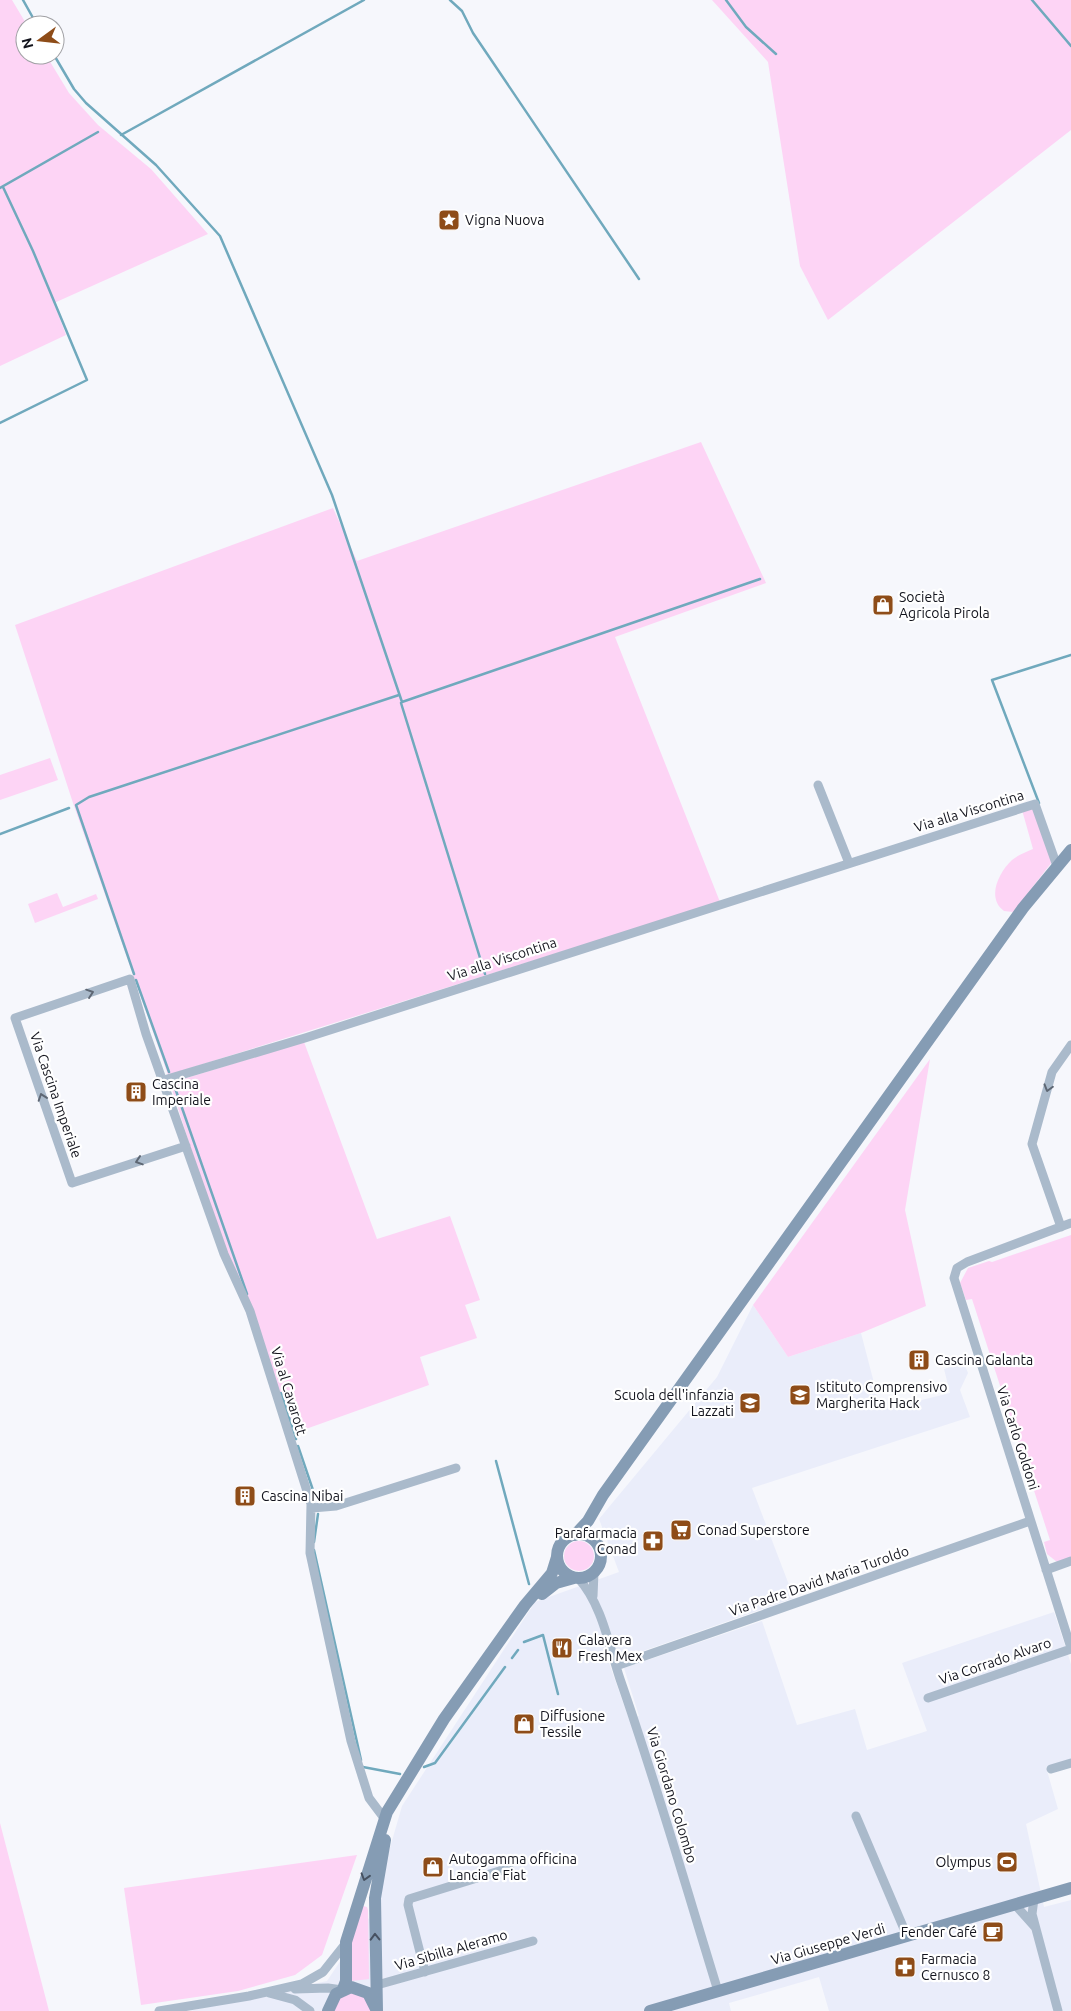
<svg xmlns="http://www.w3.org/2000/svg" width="1071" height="2011" viewBox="0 0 1071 2011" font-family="Ubuntu,sans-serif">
<rect width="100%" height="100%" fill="#f6f7fc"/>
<path fill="#eaedfa" d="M753 1305 788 1357 861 1333 880 1406 885 1409 950 1393 944 1369 964 1363 968 1373 960 1390 970 1417 752 1488 794 1598 609 1663 629 1719 639 1716 624 1668 762 1621 797 1725 855 1709 867 1750 927 1731 902 1663 1054 1612 1071 1664V1759L1046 1767 1058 1809 1026 1824 1044 1907 1071 1900V2011H829L819 1977 729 2003 731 2011H189L327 1981 379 1903 385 1865 402 1806 535 1602 619 1572 599 1519 717 1377Z"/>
<path fill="#fdd4f5" d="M0 0H12L27 25H25V55H46L69 93 98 125 151 169 208 234 54 303 66 335 0 366Z
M712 0H1071V130L828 320 800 266 768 62Z
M701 442 766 583 615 637 720 902 168 1075 73 803 15 625 333 508 357 561Z
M50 758 58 780 0 800V775Z
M1035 806 1052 862 1013 912 1004 911C986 898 999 872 1012 860 1018 855 1026 852 1033 849L1022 810Z
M57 893 63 907 96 894 98 899 35 923 28 904Z
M304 1042 377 1239 450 1216 480 1300 465 1305 477 1338 420 1357 429 1385 289 1435 214 1221 170 1083Z
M930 1059 905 1210 926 1306 861 1333 788 1357 753 1305Z
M1071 1235V1557L1057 1562 1047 1554 1044 1542 1050 1540 972 1299 966 1300 960 1283 968 1268 989 1261 992 1262Z
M564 1556a15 15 0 1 1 30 0a15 15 0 1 1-30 0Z
M0 1823 49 2011H0Z
M357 1855 322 1955 295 1975 238 1991 141 2005 124 1888Z
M363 1906 367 1907 368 1910 369 1979 352 1981 342 1968Z
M345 1993 362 1994 373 2011H332L335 2003Z"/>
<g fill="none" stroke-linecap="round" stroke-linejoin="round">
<path stroke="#70a9bd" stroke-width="2.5" d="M23 0 37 25
M450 0 462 11 473 33 639 279
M726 0 746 27 776 54
M1032 0 1071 46
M54 55 74 89 86 103 156 165 220 236 332 495 402 702 760 579
M121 135 364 0
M0 188 98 132
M0 423 87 380 33 251 3 187
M401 703 485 974
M1039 803 992 680 1071 655
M0 834 69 808
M134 974 76 805 89 797 399 695
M136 980 169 1072
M174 1085 247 1294
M281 1393 296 1439
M298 1446 316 1499
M496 1461 529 1584
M314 1542 318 1514
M314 1550 361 1760
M524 1642 543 1635 558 1694
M512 1658 518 1650
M363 1767 400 1774
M424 1767 435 1763 505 1667"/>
<path stroke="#aabacb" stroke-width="9" d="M818 785 849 863
M164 1080 305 1038 1035 804 1057 866
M186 1146 72 1183 15 1018 130 979 146 1034 224 1254 250 1311 311 1504 310 1553 351 1741 369 1798 384 1818
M1071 1223 967 1262 957 1268 954 1278 1071 1648
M1061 1227 1032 1144 1052 1072 1071 1045
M312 1508 336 1506 456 1468
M1046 1570 1071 1561
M578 1578C602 1604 609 1646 620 1679 656 1782 686 1887 718 1991
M593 1596 594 1572
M616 1666 1030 1521
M928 1698 1071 1649
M1051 1769 1071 1763
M856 1816 907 1936
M1034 1899 1032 1914 1058 2011
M1016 1904 1018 1908 1035 1927
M425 1972 408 1905 409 1899 509 1868
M377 1985 533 1941
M295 1989 328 1988 342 1990
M269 1993 295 2000 310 2011
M159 2011 249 1996 302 1984 323 1972 346 1943"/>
<path stroke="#859cb4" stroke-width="12" d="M557 1556a22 22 0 1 1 44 0a22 22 0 1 1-44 0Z
M575 1535 588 1521 603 1495 1023 908 1071 850
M542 1594 556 1583 574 1578
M343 1989 346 1981V1942L387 1812 444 1719 525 1605 552 1573 557 1557
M328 2011 336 1994 351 1987 368 1993 376 2009
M377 2011 375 1898 385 1840
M650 2011 1071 1888"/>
</g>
<defs><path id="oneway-chevron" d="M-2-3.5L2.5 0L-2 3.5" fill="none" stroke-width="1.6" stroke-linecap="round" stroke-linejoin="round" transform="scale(1.25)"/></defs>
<g stroke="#5e6774">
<use href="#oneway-chevron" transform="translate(90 993) rotate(-19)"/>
<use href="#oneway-chevron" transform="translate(1048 1088) rotate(106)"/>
<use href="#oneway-chevron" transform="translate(42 1097) rotate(-109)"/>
<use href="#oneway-chevron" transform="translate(139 1161) rotate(162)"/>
</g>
<g stroke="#465161">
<use href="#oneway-chevron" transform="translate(365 1877) rotate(107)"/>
<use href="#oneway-chevron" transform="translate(375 1937) rotate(-91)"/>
</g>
<defs>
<g id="sight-square" transform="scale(1.125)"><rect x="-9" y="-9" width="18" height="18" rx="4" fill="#8e4c18" stroke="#fff"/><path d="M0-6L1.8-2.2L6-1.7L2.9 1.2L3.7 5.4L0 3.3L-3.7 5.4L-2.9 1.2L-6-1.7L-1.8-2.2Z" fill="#fff"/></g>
<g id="shop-square" transform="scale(1.125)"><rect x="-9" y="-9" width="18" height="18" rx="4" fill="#8e4c18" stroke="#fff"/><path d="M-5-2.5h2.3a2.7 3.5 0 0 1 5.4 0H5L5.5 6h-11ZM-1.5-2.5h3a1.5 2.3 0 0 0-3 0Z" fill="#fff"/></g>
<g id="building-square" transform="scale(1.125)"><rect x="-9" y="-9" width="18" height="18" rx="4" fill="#8e4c18" stroke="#fff"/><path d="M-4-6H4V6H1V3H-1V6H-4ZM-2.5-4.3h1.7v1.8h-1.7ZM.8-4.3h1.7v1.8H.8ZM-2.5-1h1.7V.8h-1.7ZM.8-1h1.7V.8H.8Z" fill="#fff"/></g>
<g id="school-square" transform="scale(1.125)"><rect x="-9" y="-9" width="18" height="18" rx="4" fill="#8e4c18" stroke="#fff"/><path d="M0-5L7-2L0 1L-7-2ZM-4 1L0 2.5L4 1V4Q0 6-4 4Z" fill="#fff"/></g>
<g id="supermarket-square" transform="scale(1.125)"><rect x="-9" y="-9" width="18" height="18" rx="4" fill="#8e4c18" stroke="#fff"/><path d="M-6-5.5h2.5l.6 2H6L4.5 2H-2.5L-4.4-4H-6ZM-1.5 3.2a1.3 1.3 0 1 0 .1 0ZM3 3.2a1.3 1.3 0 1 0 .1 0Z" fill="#fff"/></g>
<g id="pharmacy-square" transform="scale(1.125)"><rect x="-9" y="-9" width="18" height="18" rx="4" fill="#8e4c18" stroke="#fff"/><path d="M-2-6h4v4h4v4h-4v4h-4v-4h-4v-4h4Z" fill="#fff"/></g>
<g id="restaurant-square" transform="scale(1.125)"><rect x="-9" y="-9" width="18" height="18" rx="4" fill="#8e4c18" stroke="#fff"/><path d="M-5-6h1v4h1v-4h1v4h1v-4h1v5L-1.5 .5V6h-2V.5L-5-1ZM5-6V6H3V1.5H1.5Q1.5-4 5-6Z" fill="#fff"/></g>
<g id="stadium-square" transform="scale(1.125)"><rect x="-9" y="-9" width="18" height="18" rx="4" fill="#8e4c18" stroke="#fff"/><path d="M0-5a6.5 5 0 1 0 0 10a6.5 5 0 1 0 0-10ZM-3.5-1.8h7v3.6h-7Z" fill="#fff"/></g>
<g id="cafe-square" transform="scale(1.125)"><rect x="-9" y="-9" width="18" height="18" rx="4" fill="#8e4c18" stroke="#fff"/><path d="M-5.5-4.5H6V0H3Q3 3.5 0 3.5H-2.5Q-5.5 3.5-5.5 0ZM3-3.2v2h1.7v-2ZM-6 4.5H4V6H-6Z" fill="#fff"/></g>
</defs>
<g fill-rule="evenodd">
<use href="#sight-square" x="449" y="220"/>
<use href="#shop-square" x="883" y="605"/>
<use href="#building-square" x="136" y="1092"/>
<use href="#building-square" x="919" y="1360"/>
<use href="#school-square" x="800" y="1395"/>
<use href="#school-square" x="750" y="1403"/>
<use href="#building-square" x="245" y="1496"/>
<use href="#supermarket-square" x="681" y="1530"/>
<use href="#pharmacy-square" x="653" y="1541"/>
<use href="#restaurant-square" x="562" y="1648"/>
<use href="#shop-square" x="524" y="1724"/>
<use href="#stadium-square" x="1007" y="1862"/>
<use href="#shop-square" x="433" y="1867"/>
<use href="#cafe-square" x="993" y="1932"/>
<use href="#pharmacy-square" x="905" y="1967"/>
</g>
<g text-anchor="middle" stroke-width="4.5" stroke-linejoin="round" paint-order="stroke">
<g font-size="14" fill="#13141d" stroke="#fff" text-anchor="start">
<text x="465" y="225">Vigna Nuova</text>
<text x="899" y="602">Società<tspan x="899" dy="16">Agricola Pirola</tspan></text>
<text x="152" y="1089">Cascina<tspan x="152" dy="16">Imperiale</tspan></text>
<text x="935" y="1365">Cascina Galanta</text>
<text x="816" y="1392">Istituto Comprensivo<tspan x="816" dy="16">Margherita Hack</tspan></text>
<text x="734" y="1400" text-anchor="end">Scuola dell'infanzia<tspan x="734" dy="16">Lazzati</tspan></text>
<text x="261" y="1501">Cascina Nibai</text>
<text x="697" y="1535">Conad Superstore</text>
<text x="637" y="1538" text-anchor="end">Parafarmacia<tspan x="637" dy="16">Conad</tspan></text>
<text x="578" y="1645">Calavera<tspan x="578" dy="16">Fresh Mex</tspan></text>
<text x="540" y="1721">Diffusione<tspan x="540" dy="16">Tessile</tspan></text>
<text x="449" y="1864">Autogamma officina<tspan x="449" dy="16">Lancia e Fiat</tspan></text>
<text x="991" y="1867" text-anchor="end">Olympus</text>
<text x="977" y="1937" text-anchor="end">Fender Café</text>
<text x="921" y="1964">Farmacia<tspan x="921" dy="16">Cernusco 8</tspan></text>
</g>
<g font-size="14" fill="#13141d" stroke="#fff">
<text transform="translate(969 811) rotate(-17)" y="5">Via alla Viscontina</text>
<text transform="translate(502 959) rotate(-18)" y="5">Via alla Viscontina</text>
<text transform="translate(56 1095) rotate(71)" y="5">Via Cascina Imperiale</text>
<text transform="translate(289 1391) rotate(73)" y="5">Via al Cavarott</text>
<text transform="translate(1018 1438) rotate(72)" y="5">Via Carlo Goldoni</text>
<text transform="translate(819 1581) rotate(-19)" y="5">Via Padre David Maria Turoldo</text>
<text transform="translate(995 1661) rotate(-19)" y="5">Via Corrado Alvaro</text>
<text transform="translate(672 1795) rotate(73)" y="5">Via Giordano Colombo</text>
<text transform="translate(828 1944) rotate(-16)" y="5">Via Giuseppe Verdi</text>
<text transform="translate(451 1950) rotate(-16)" y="5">Via Sibilla Aleramo</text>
</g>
</g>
<g transform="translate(40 40) rotate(255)"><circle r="24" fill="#ffffff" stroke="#a1a1a5"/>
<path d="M0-4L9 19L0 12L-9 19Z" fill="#8e4c18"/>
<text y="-8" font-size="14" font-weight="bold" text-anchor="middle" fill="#13141d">N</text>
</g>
</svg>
